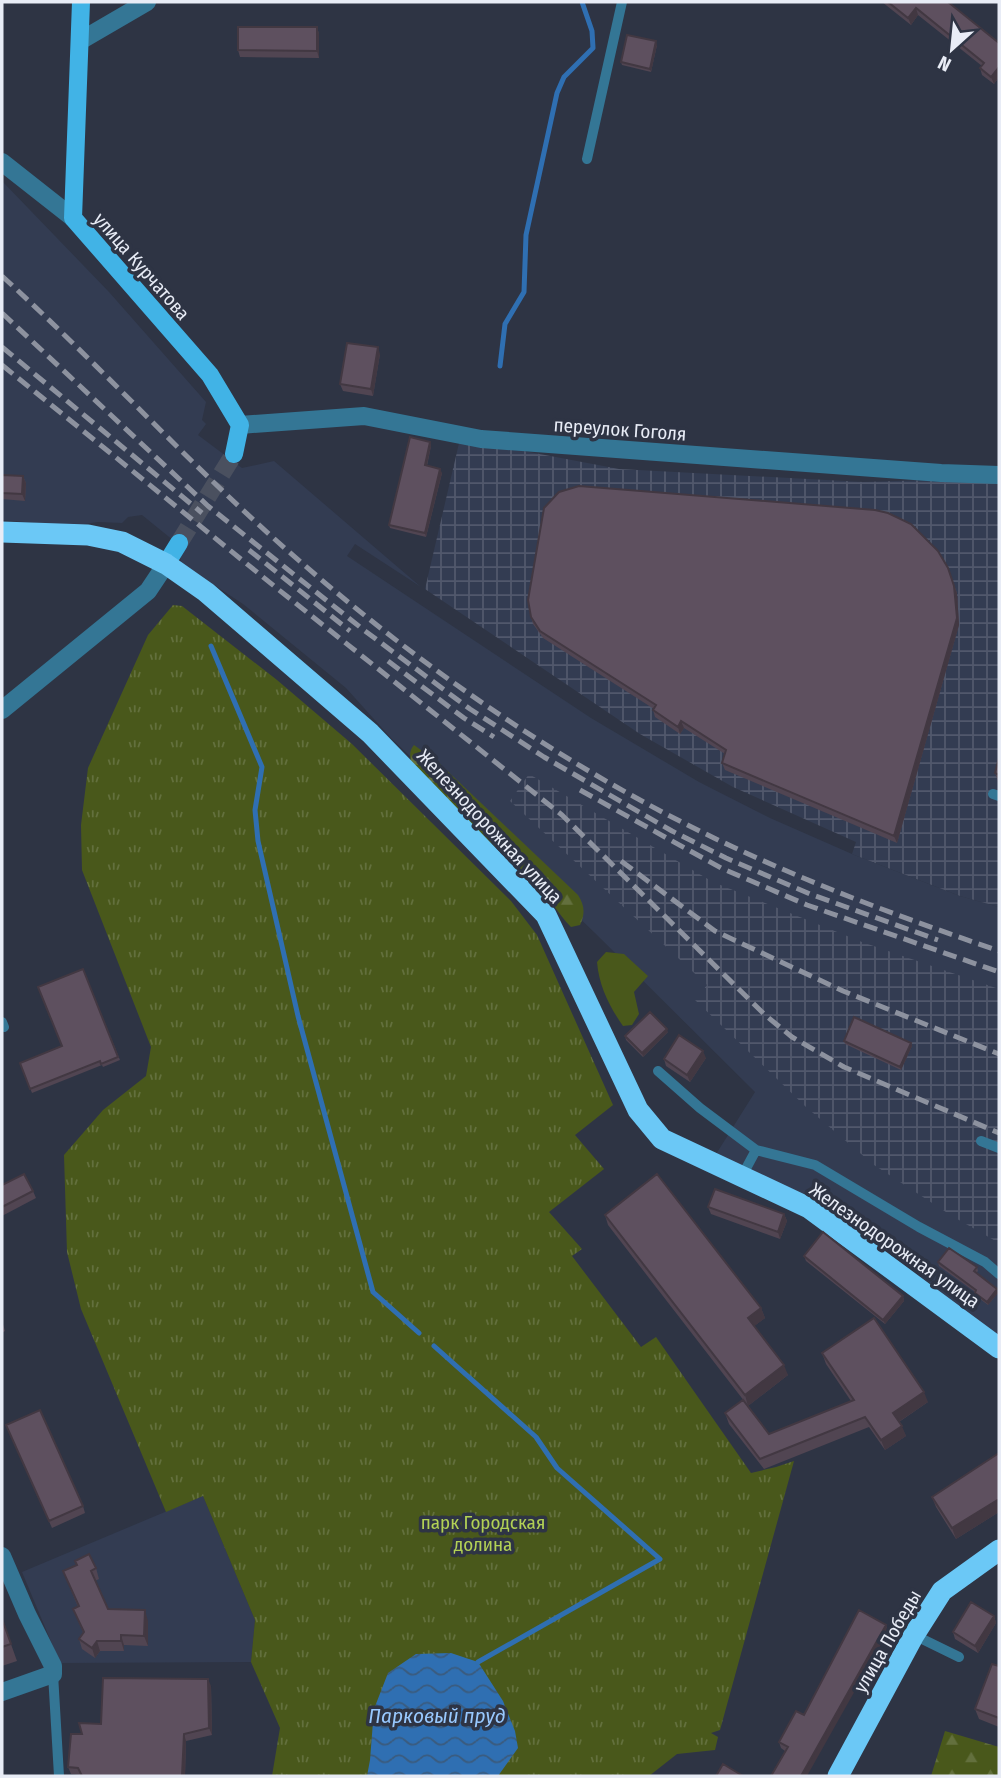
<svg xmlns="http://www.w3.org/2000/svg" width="1001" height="1778" viewBox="0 0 1001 1778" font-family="'Fira Sans Condensed',sans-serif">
<defs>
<pattern id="industrial-grid" width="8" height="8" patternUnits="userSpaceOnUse" patternTransform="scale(1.75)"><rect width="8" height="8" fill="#333c52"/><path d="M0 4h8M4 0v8" fill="none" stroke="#51586c"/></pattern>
<pattern id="forest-firs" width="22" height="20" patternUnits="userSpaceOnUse" patternTransform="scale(1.75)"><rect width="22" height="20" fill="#49581b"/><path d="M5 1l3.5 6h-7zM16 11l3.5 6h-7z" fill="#63703d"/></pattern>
<pattern id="park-tufts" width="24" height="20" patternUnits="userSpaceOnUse" patternTransform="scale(1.75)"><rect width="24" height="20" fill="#49581b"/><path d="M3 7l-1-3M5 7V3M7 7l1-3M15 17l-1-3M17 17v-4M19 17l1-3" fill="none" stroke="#63703d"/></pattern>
<pattern id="water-waves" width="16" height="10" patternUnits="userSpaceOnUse" patternTransform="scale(1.75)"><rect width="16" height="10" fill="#2f6fb2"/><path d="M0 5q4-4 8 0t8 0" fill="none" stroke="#3a5b7e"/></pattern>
</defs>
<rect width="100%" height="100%" fill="#2e3444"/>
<path fill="#333c52" d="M2 181 109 292 206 402 202 420 206 424 198 435 242 468 274 461 421 587 355 544 347 556 591 718 699 782 770 818 852 854 960 896 999 907V1338L833 1207 805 1194 713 1159 755 1092 595 933 391 738 346 688 243 604 181 563 179 545 142 515 128 517 122 523 98 522 70 526 2 520Z
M203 1496 255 1620 251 1662 60 1663 22 1572Z"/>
<path fill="url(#industrial-grid)" d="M460 439 619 469 863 482 999 478V907L960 896 852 854 856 842 733 787 640 734 425 589Z
M529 774 713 882 862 942 999 989V1243L952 1216 874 1165 806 1107 695 1000 707 985 510 801Z"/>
<path fill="#49581b" d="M606 952 624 954 648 976 634 992 639 1014 632 1025 623 1026C609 1006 599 986 597 962Z"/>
<path fill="url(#forest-firs)" d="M414 745 440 764 578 895C585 906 585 914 580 925L571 927C558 914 550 898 538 885 517 865 495 847 474 828 453 808 433 787 413 767 410 759 408 752 414 745Z
M945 1731 999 1747V1776H931Z"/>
<path fill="url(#park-tufts)" d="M173 605 182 606 277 680 352 744 511 901 537 935 613 1105 575 1135 604 1169 549 1212 582 1249 572 1256 641 1347 656 1337 751 1473 776 1467 794 1461 720 1730 711 1733 718 1737 715 1750 677 1754 649 1776H272L280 1728 251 1662 255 1620 203 1496 166 1512 81 1309 67 1252 64 1155 103 1110 146 1076 151 1047 82 870 81 825 88 768 148 635Z"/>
<path fill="url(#water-waves)" d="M451 1653 478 1662 503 1701 515 1731 518 1748 498 1776H367L370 1760 374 1709 388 1673 416 1654Z"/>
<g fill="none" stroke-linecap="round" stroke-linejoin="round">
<path stroke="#2f6fb2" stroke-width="5" d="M500 366 505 324 524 292 526 235 557 93 564 77 593 48 592 31 582 2
M211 646 262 767 255 810 258 841 298 1016 373 1292 419 1333
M434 1346 536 1437 557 1468 660 1559 478 1662"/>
<path stroke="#4a505f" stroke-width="18" stroke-dasharray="18 9" stroke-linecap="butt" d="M179 543 234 454"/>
<path stroke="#347695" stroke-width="10" d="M587 159 622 2
M993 794 999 796
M2 1022 4 1027
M658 1071 700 1108 756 1150 742 1176
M981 1141 999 1148
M756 1150 815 1165 919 1227 985 1262 999 1274
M914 1635 959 1657
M53 1674 59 1776"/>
<path stroke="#347695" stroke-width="18" d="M80 41 147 2
M2 162 73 218
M240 425 364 416 481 439 941 473 999 475
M2 710 148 591 166 564
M2 1556 27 1614 53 1666V1674L2 1692"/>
<path stroke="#41b3e6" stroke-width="18" d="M81 2 73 218 210 375 240 425 234 454
M166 564 179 543"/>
<path stroke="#6bc8f6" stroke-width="21" d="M2 532 88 535 122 542 166 564 206 592 370 733 546 915 638 1110 662 1139 809 1208 999 1348
M838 1776 914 1635 942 1591 999 1550"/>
<path stroke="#8d929f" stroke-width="5" stroke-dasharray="14 7" stroke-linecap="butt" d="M2 276C105 370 198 474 303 564 431 675 578 775 731 846 818 887 909 920 999 951
M2 313 208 506 365 631 470 709 544 757 672 831 726 858 810 894 938 940
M2 347 202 513
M2 365 279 590 562 815 765 1015 792 1037 844 1067 999 1133
M249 550 350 631
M388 661 464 718 494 737
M580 790 721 868 807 905 999 972
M621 861 715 931 843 991 999 1054"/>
</g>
<path fill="#514552" d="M882 2H948L999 43V77L994 84 982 75 980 68 982 66 918 15 911 25Z
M317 27 319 34V58L240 57 238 50Z
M657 45 651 72 622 65 621 62Z
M380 354 373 396 343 391 340 384Z
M430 442 431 446 427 466 442 473 426 537 390 528 389 525Z
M2 475 23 476 26 483 25 501 2 499Z
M948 568 957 593 959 625 897 843 725 770 722 763 725 754 684 728 680 734 655 717 653 710 654 709 543 638 533 624 531 617Z
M999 758V784L995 773Z
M83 969 120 1060 103 1067 102 1065 32 1093 20 1063 62 1046Z
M668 1032 643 1057 626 1040 625 1036Z
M844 1041 911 1043 912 1046 901 1070 845 1044Z
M706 1058 690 1082 666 1066 664 1059Z
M2 1185 33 1191 36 1198 2 1216Z
M708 1207 784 1214 787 1221 780 1239 711 1214Z
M605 1215 761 1308 765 1318 754 1326 788 1375 748 1406 608 1225Z
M804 1256 903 1296 904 1301 885 1324 806 1261Z
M938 1262 977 1267 978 1271 976 1273 997 1289 998 1293 988 1305 976 1296 975 1292 939 1266Z
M2 1321 5 1331 2 1333Z
M822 1353 928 1402 899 1422 906 1436 885 1450 869 1427 764 1469 729 1424 725 1413 769 1434 851 1401 826 1364Z
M9 1432 83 1506 85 1513 52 1528Z
M999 1453V1512L956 1539 936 1507 932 1497Z
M96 1568 99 1579 95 1581 108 1609 148 1621V1646L124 1645V1651H100L95 1658 82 1649 79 1639 83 1632 73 1609 78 1607 63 1571Z
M994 1616 996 1623 978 1653 955 1639 953 1632Z
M2 1619 17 1661 2 1666Z
M886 1625 888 1632 785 1751 781 1748 779 1742Z
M999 1666V1727L979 1719 975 1709Z
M211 1686 212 1735 186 1741 185 1776H81L80 1775 71 1774 68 1767 82 1734 101 1724Z"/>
<path fill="#423842" d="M916 8 918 15 911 25 908 18Z
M317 27 319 34V58L317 51Z
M656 41 657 45 651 72 650 69Z
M999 67V77L994 84 991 77Z
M378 347 380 354 373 396 371 389Z
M430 442 431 446 426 469 425 465Z
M440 469 442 473 426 537 425 533Z
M23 476 26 483 25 501 22 494Z
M954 586 957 593 959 625 897 843 894 836Z
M681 721 684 728 680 734 678 727Z
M667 1029 668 1032 643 1057 642 1053Z
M911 1043 912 1046 901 1070 900 1067Z
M703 1051 706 1058 690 1082 687 1075Z
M784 1214 787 1221 780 1239 778 1232Z
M997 1289 998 1293 988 1305 987 1302Z
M903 1296 904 1301 885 1324 883 1320Z
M761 1308 765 1318 752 1328 748 1318Z
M784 1365 788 1375 748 1406 745 1395Z
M924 1392 928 1402 897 1423 893 1413Z
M902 1426 906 1436 885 1450 881 1440Z
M999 1499V1512L956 1539 952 1528Z
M145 1610 148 1621V1646L144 1636Z
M994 1616 996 1623 978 1653 975 1646Z
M886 1625 888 1632 807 1776H801Z
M121 1635 124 1645V1651L121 1641Z
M97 1641 100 1651 95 1658 92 1648Z
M208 1679 211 1686 212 1735 209 1728Z
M184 1734 186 1741 185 1776H182Z"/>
<path fill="#5e505f" stroke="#423842" stroke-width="2" d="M888 2H948L999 43V67L991 77 980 68 984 63 916 8 908 18Z
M238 27H317V51L238 50Z
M627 35 656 41 650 69 621 62Z
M347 343 378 347 371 389 340 384Z
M410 437 430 442 425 465 440 469 425 533 389 525Z
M2 475 23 476 22 494 2 493Z
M579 486 875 510 888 513 911 524 938 551 948 568 954 586 957 618 894 836 722 763 726 750 681 721 678 727 653 710 656 705 540 631 531 617 528 600 544 508 559 492Z
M999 758V775L995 773Z
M83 969 118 1057 101 1064 100 1061 30 1089 20 1063 62 1046 38 987Z
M650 1012 667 1029 642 1053 625 1036Z
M854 1017 911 1043 900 1067 844 1041Z
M679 1035 703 1051 687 1075 664 1059Z
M24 1174 33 1191 2 1207V1185Z
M657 1174 761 1308 748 1318 784 1365 745 1395 605 1215Z
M715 1189 784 1214 778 1232 708 1207Z
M823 1232 903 1296 883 1320 804 1256Z
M949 1248 977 1267 974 1271 997 1289 987 1302 975 1293 976 1290 938 1262Z
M874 1318 924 1392 893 1413 902 1426 881 1440 865 1417 760 1459 725 1413 743 1400 769 1434 854 1400 822 1353Z
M40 1410 83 1506 49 1521 6 1425Z
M999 1453V1499L952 1528 932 1497Z
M89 1554 96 1568 91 1571 108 1609 145 1610 144 1636 121 1635V1641H97L92 1648 79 1639 84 1632 73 1609 79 1606 63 1571 77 1565 75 1561Z
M971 1602 994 1616 975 1646 953 1632Z
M859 1610 886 1625 801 1776H771L788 1747 779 1742 796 1711 804 1715Z
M2 1619 11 1644 2 1647Z
M992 1664 999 1666V1718L975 1709Z
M103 1678 208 1679 209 1728 184 1734 182 1776H82L78 1768 68 1767 71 1734H82L79 1723 101 1724Z
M723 1764 743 1776H716Z"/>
<g text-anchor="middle" stroke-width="7" stroke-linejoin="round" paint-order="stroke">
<g font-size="19" fill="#e8ecf6" stroke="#2e3444">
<text transform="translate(142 266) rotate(49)" y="7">улица Курчатова</text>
<text transform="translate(620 429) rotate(4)" y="7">переулок Гоголя</text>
<text transform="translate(490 826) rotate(47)" y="7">Железнодорожная улица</text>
<text transform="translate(895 1245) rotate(35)" y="7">Железнодорожная улица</text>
<text transform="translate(887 1641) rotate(-60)" y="7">улица Победы</text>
</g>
<g font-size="19" fill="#b2d155" stroke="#2e3444">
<text x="483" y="1529">парк Городская<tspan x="483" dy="22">долина</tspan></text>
</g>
<g font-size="21" font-style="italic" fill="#98c8fe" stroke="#2e3444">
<text x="437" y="1723">Парковый пруд</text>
</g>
</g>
<rect width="1001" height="1778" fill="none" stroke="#e8ecf6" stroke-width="7"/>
<g transform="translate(952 49) rotate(207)" stroke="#2e3444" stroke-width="5" paint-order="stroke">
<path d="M0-5L12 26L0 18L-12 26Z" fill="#e8ecf6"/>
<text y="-10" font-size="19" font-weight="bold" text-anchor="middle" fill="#e8ecf6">N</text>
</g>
</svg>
